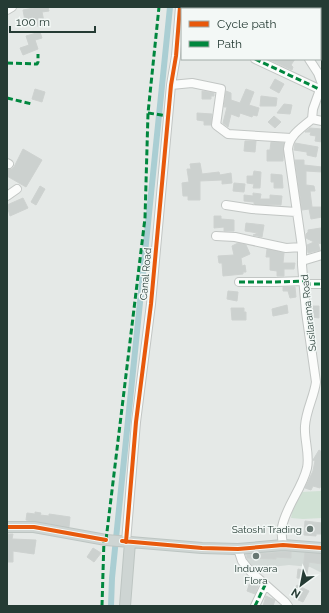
<svg xmlns="http://www.w3.org/2000/svg" width="329" height="613" viewBox="0 0 329 613" font-family="Raleway,sans-serif">
<rect width="100%" height="100%" fill="#e5e9e7"/>
<path fill="#d3dad7" d="M283 549 322 552V573L310 567 289 565 253 569 246 560 245 552Z"/>
<path fill="#d0e1d4" d="M322 490V518L303 519 291 518 292 512 301 492 320 491Z"/>
<g fill="none" stroke-linecap="round" stroke-linejoin="round">
<path stroke="#aaced3" stroke-width="6" d="M111 606 112 578 170 7"/>
</g>
<path fill="#ccd1cf" stroke="#ced2d0" d="M34 7H48L49 11 42 12 45 26 38 27 37 19 25 21 23 10 34 8Z
M40 32 42 38 35 40 38 49 23 55 20 48 29 45 26 36Z
M268 59H295L291 65 293 67 292 70Z
M275 79 284 84 279 93 270 88Z
M35 89 45 92 42 102 32 99Z
M246 89 254 92 249 105 259 108 257 116 253 115 252 117 240 113 239 117 231 114 228 127 223 123 227 107H224L226 91 231 93V100L240 103Z
M202 91 214 93V96H211V99H202Z
M261 96 277 98 276 106H260Z
M284 104 292 105 290 114 277 113Z
M197 113 212 114 211 125H204V121L197 120Z
M274 116 281 122 275 128 268 122Z
M310 128 322 129V142L315 141 316 136 310 135 311 132H305Z
M245 141H256L255 152 244 151Z
M271 142 284 143 283 161H267V150H270Z
M295 143 318 147 316 157 307 155V152L294 150Z
M23 149 42 160 26 187 7 176V169H12L14 167Z
M295 160H304V165L322 167V172L306 171V185L314 186 315 191H310L312 207H322V217L311 219 309 209 302 210Z
M200 163 202 174 219 172 220 175 231 173 232 183 222 184V180L200 181V200H188V196H183L182 183 189 182 187 169H191L190 164Z
M254 171 261 172 260 188H253L254 184 247 183V176H253Z
M271 174 282 175 283 188H274V182H271Z
M234 183 245 184 244 192 233 191Z
M40 186 45 189 36 205 31 202Z
M253 193 261 194 260 199H270V195L282 196 281 205 254 204V202L244 201V195L253 196Z
M23 198 28 208 10 216 7 205Z
M214 216H221V219L234 220V231H224V227L214 228Z
M246 223 264 225 262 237 253 235 258 233 245 231Z
M321 228 322 244 318 243 320 250 308 253 307 245 314 242 306 238V234L308 232V230Z
M238 243 246 245 250 254 241 258 242 266 245 265 246 272H243V274L223 276 222 263H219L218 256 234 255 232 246Z
M267 249 284 253 283 263H295L294 269H284V276H277V271L270 270V257H266Z
M283 287H295L296 297 290 298 288 291H283Z
M228 291 238 292 237 301 227 299Z
M287 305 288 313 273 316 272 309Z
M311 306H319V318L312 317Z
M231 308H244V312H246V320H232Z
M319 450 322 452V482L320 488 313 486 311 490 305 488 313 471 315 461 313 460Z
M35 512 41 513 40 515 49 516V514L70 517 69 527 26 520 27 513 35 514Z
M305 521 322 523V534H316V536L304 535Z
M7 534H13L12 539 36 540 34 554 13 551V562H7Z
M93 548 101 553 94 562 87 557Z
M283 552H291V558L276 557V559L247 558V555Z
M305 553 322 554V564L309 562 306 579 297 578 298 569 303 570Z
M250 582 258 586 255 594 247 591Z
M297 585 309 591 303 602 296 599 298 595 293 592Z
M266 596 275 600 273 606H263Z"/>
<g fill="none" stroke-linecap="round" stroke-linejoin="round">
<g stroke="#c2c6c4" stroke-width="10">
<path id="minor" d="M246 7 249 9
M7 10 12 7
M255 59 319 89
M309 59 318 73 322 84 313 109 312 119
M171 85 192 83 221 89 216 125 228 134 291 138
M7 163 9 164
M7 196 17 189
M226 205 252 209 296 212
M216 236 235 237 286 248 302 247
M302 261 322 255
M239 282H275L304 281
M305 284H322
M126 542 136 422 151 304 171 85 176 56 180 7
M283 545C282 539 281 533 282 527 286 506 302 489 307 468 310 454 304 440 305 426 306 410 314 397 316 382L306 312 302 265V247L288 149C289 135 302 128 312 119L322 121
M238 549 242 561 250 571 285 602 288 606
M255 606 265 585"/>
</g>
<g stroke="#bdc5c2" stroke-width="12">
<path id="major" d="M7 527H34L106 540 202 548 238 549 283 545 322 548
M125 606 130 542"/>
</g>
<use href="#minor" stroke="#fbfcfb" stroke-width="8"/>
<use href="#major" stroke="#ced5d3" stroke-width="10"/>
<path stroke="#00873e" stroke-width="3" stroke-dasharray="6 3" stroke-linecap="butt" d="M255 59 319 89
M7 63 37 64 38 62V54
M7 98 32 104
M148 113 168 116
M239 282H275L304 281
M305 284H322
M106 540 145 218 148 113 159 7
M102 606 104 539
M255 606 265 585"/>
<g stroke="#f3f8f6" stroke-width="6">
<path id="cycleway" d="M7 527H34L106 540
M122 541 202 548 238 549 283 545 322 548
M126 542 136 422 151 304 171 85 176 56 180 7"/>
</g>
<use href="#cycleway" stroke="#e8590c" stroke-width="4"/>
</g>
<g fill="#687873" stroke="#f3f8f6" stroke-width="1.5">
<circle cx="310" cy="529" r="4"/>
<circle cx="256" cy="556" r="4"/>
</g>
<g text-anchor="middle" stroke-width="3" stroke-linejoin="round" paint-order="stroke">
<g font-size="10" fill="#253b34" stroke="#f3f8f6">
<text transform="translate(145 274) rotate(-85)" y="4">Canal Road</text>
<text transform="translate(308 313) rotate(-96)" y="4">Susilarama Road</text>
</g>
<g font-size="10" fill="#253b34" stroke="#f3f8f6" text-anchor="end">
<text x="302" y="533">Satoshi Trading</text>
<text x="256" y="572" text-anchor="middle">Induwara<tspan x="256" dy="12">Flora</tspan></text>
</g>
</g>
<rect width="329" height="613" fill="none" stroke="#253b34" stroke-width="16"/>
<rect x="181" y="8" width="140" height="52" fill="#f3f8f6" stroke="#a1aca8"/>
<rect x="189" y="21" width="20" height="6" fill="#e8590c" stroke="#a1aca8"/>
<text x="217" y="28" font-size="12" fill="#253b34">Cycle path</text>
<rect x="189" y="41" width="20" height="6" fill="#00873e" stroke="#a1aca8"/>
<text x="217" y="48" font-size="12" fill="#253b34">Path</text>
<g transform="translate(301 585) rotate(212)" stroke="#f3f8f6" stroke-width="3" paint-order="stroke">
<path d="M0-3L7 15L0 10L-7 15Z" fill="#253b34"/>
<text y="-6" font-size="11" font-weight="bold" text-anchor="middle" fill="#253b34">N</text>
</g>
<path d="M10 26v6h85v-6" fill="none" stroke="#253b34" stroke-width="2"/>
<text x="16" y="26" font-size="12" fill="#253b34" stroke="#f3f8f6" stroke-width="3" paint-order="stroke">100 m</text>
</svg>
